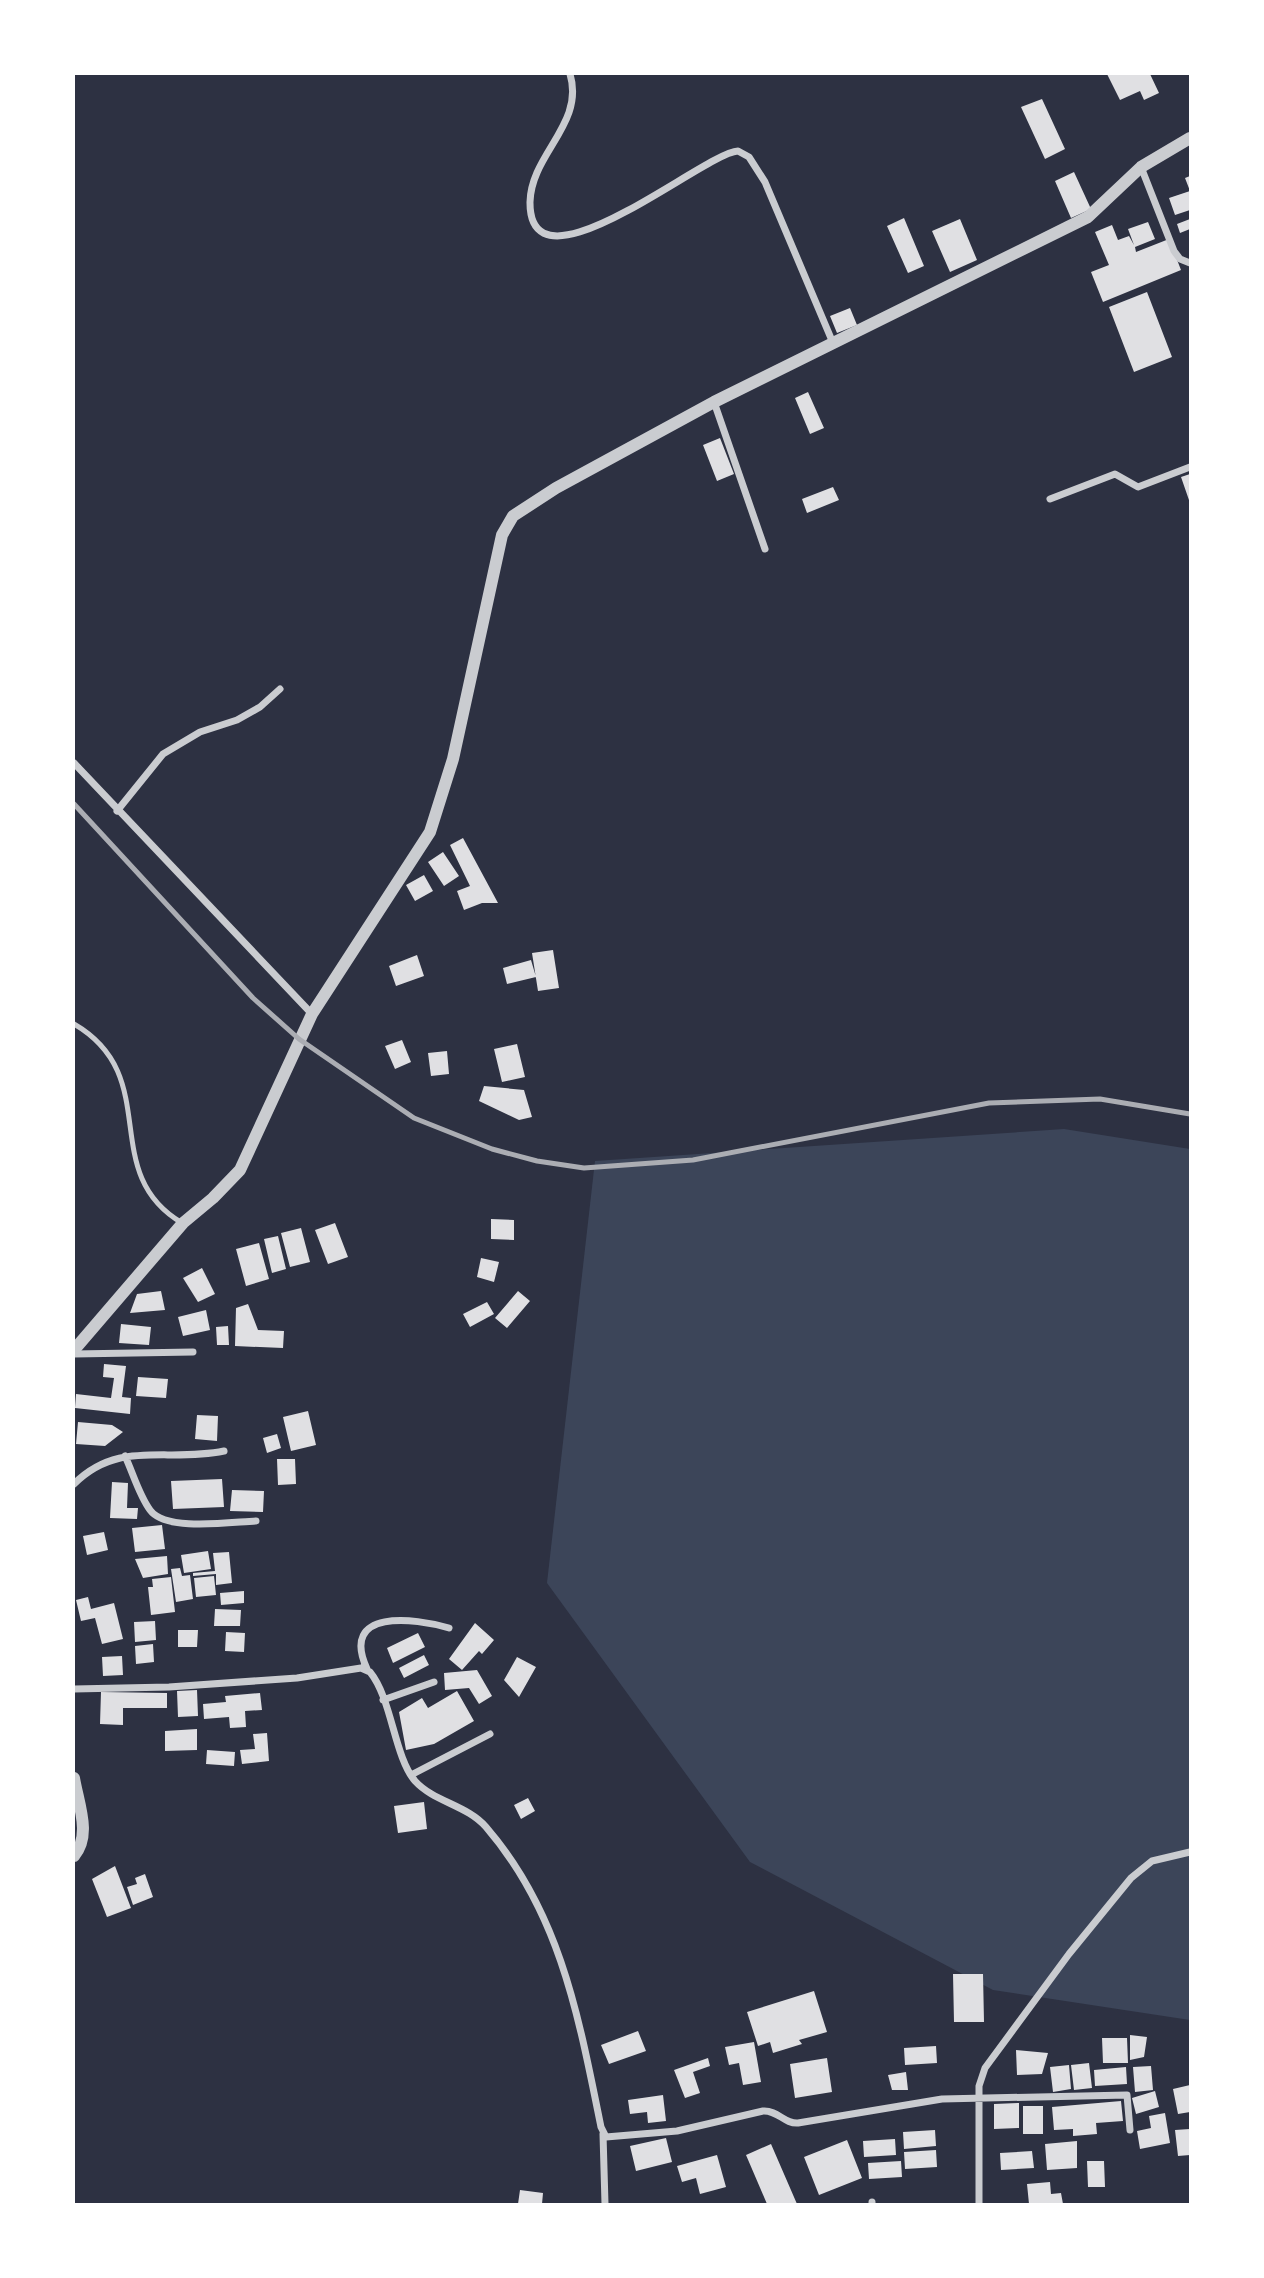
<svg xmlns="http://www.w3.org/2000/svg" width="1264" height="2278" viewBox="0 0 1264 2278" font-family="'Archivo Narrow',sans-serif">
<rect width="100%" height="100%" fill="#2d3142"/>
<path fill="#3c4559" d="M1064 1129 1190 1149V2020L993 1990 750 1862 547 1583 595 1161Z"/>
<path fill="#e0e0e3" d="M1107 74H1150L1159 93 1144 100 1140 91 1120 100Z
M1042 99 1065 149 1045 159 1021 107Z
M1074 172 1091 209 1071 218 1055 181Z
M1190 176V210L1175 215 1169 198 1190 191 1185 178Z
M904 218 924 266 908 273 887 226Z
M960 219 977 260 950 272 932 231Z
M1190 219V229L1180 233 1177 224Z
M1148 222 1155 239 1135 247 1136 252 1169 239 1181 270 1103 302 1091 272 1109 265 1095 232 1112 225 1118 240 1129 236 1134 245 1128 229Z
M1147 292 1172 357 1134 372 1109 307Z
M850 308 857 325 837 333 830 316Z
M808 392 824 428 810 434 795 398Z
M720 438 734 474 717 481 703 445Z
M1190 474V503L1181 477Z
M833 487 839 500 807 513 802 499Z
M463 838 498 903H482L464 910 457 891 470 886 450 845Z
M443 852 459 876 444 886 428 862Z
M424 875 433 891 415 901 406 885Z
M553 950 559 988 538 991 532 953Z
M417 955 424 976 396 986 389 966Z
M531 960 536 977 507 984 503 968Z
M402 1040 411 1062 395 1069 385 1046Z
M517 1044 525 1077 502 1082 494 1049Z
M447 1051 449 1074 431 1076 428 1053Z
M484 1086 524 1090 532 1117 519 1120 479 1101Z
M491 1219 514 1220V1240L491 1239Z
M335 1223 348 1257 328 1264 315 1230Z
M301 1228 310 1262 290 1267 281 1233Z
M278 1236 286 1269 272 1273 264 1239Z
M259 1243 269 1279 246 1286 236 1249Z
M481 1258 499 1262 494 1282 477 1277Z
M202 1268 215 1294 198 1302 183 1278Z
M161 1291 165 1310 130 1313 137 1294Z
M518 1291 530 1301 507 1328 495 1318Z
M487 1302 494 1314 470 1327 463 1314Z
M248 1304 258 1330 284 1331 283 1348 235 1346 236 1308Z
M206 1310 210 1330 183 1336 178 1317Z
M121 1324 151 1327 149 1345 119 1343Z
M228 1326 229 1345H217L216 1327Z
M104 1364 126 1366 122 1397 131 1398 130 1414 75 1408 76 1394 111 1398 114 1378 103 1377Z
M138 1377 168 1379 166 1398 136 1396Z
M308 1411 316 1445 291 1451 283 1417Z
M197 1415 218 1416 217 1441 195 1439Z
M78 1422 112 1425 123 1432 105 1446 76 1444Z
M277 1434 281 1448 267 1453 263 1438Z
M277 1459H295L296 1484 278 1485Z
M222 1479 224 1507 173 1509 171 1481Z
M112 1482 128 1483 127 1508H138L137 1519 110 1518Z
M232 1490 264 1491 263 1512 230 1511Z
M162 1525 165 1549 135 1552 132 1528Z
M104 1532 108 1550 87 1555 83 1536Z
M208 1551 211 1569 184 1573 181 1555Z
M229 1552 232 1583 216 1585V1574L193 1576V1573L215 1571 213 1553Z
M167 1556 168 1574 143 1578 135 1559Z
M180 1568 182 1576 190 1575 193 1599 176 1602 171 1569Z
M214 1576 216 1595 196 1597 194 1578Z
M171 1577 175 1612 151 1615 148 1587H153L152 1579Z
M244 1591V1603L221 1605 220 1593Z
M88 1597 91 1609 114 1603 123 1639 102 1644 95 1618 81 1621 76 1600Z
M215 1609 241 1610 240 1626H214Z
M155 1621 156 1640 135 1642 134 1622Z
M475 1623 494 1640 482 1654 479 1651 462 1670 449 1659Z
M178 1630H198L197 1647H178Z
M226 1632 245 1633 244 1652 225 1651Z
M418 1633 425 1647 393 1663 387 1648Z
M153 1644 154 1662 136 1664 135 1646Z
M424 1655 429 1665 404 1678 399 1668Z
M122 1656 123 1675 103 1676 102 1657Z
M517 1657 536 1667 519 1697 504 1680Z
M477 1670 492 1696 479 1704 469 1688 445 1690 444 1673Z
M197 1690 198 1716 178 1717 177 1691Z
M457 1691 474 1721 434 1744 406 1750 399 1712 422 1698 428 1708Z
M101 1692 167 1693V1708H123V1725L100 1724Z
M260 1693 262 1710 245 1711 246 1727 230 1728 229 1717 204 1719 203 1704 226 1702 225 1696Z
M197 1729V1750L165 1751V1731Z
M267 1733 269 1761 242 1764 240 1750 255 1749 253 1734Z
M207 1750 235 1752 234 1766 206 1764Z
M528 1798 535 1811 521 1819 514 1805Z
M424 1802 427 1829 398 1833 394 1806Z
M115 1866 131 1908 107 1917 92 1879Z
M145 1874 153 1897 133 1905 127 1887 137 1884 135 1878Z
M953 1974H983L984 2022H954Z
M814 1991 827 2032 799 2040 802 2044 773 2053 770 2042 758 2046 747 2012Z
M638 2031 646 2051 609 2064 601 2045Z
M1130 2035 1147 2037 1144 2057 1130 2060Z
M1102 2038H1127L1128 2063H1103Z
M754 2042 761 2082 743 2085 739 2063 729 2065 725 2047Z
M936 2046 937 2063 905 2065 904 2048Z
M1016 2050 1048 2053 1042 2074 1017 2075Z
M708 2058 710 2066 693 2072 700 2093 685 2098 674 2070Z
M827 2058 832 2092 795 2098 790 2064Z
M1089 2063 1092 2088 1074 2090 1071 2065Z
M1069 2065 1071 2089 1053 2092 1050 2067Z
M1151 2066 1153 2090 1135 2092 1133 2067Z
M1126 2067 1127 2084 1095 2086 1094 2070Z
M906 2072 908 2090H892L888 2075Z
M1190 2085V2112L1178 2114 1173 2089Z
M1155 2091 1159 2107 1136 2114 1132 2098Z
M663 2095 666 2121 648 2123 647 2112 630 2114 628 2100Z
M1121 2101 1123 2121 1096 2123 1097 2134 1073 2136V2129L1054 2130 1052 2107Z
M1019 2103V2128L994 2129V2104Z
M1023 2106H1043V2134H1023Z
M1165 2113 1170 2143 1140 2149 1137 2131 1151 2128 1149 2116Z
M1190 2129V2155L1178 2156 1175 2130Z
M935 2130 936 2146 904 2149 903 2132Z
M666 2138 672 2162 636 2171 630 2146Z
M895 2139 896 2155 864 2157 863 2141Z
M847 2140 862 2178 819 2195 804 2157Z
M1077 2141V2168L1047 2170 1045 2144Z
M771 2144 797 2204H767L746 2155Z
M936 2150 937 2167 905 2169 904 2152Z
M1032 2151 1034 2168 1001 2170 1000 2153Z
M717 2155 726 2187 700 2194 696 2178 682 2182 677 2166Z
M901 2161 902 2177 869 2179 868 2163Z
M1087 2161H1104L1105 2187H1088Z
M1050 2182 1051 2194 1061 2193 1063 2204H1029L1027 2184Z
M520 2190 543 2193 542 2204H518Z"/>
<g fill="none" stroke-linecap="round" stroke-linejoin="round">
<path stroke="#caccd0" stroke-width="5" d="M74 1024C165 1077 96 1172 182 1223"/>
<path stroke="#caccd0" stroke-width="7" d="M570 74C585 124 531 154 530 202 529 301 705 152 738 151L749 157 765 182 833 343
M1141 167 1174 251 1180 259 1190 263
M714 402 765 549
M1050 499 1115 474 1138 487 1190 467
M74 763 312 1014
M117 811 163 754 200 732 237 720 260 707 280 689
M74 1354 193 1352
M125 1456C133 1473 139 1495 150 1510 166 1532 231 1522 256 1521
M74 1484C119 1439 166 1463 224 1451
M367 1669C339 1608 415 1618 449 1628
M74 1689 169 1687 297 1678 361 1668 370 1672C392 1699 394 1756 415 1781 434 1802 467 1805 486 1827 561 1914 579 2019 601 2127L606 2137 677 2131 763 2111C778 2110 784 2124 798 2123L942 2099 1127 2095 1130 2130
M383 1700 434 1682
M411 1775 490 1734
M603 2134 605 2204
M872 2202V2204
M979 2204V2086L985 2068 1069 1954 1131 1878 1152 1861 1190 1852"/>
<path stroke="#caccd0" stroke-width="12" d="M74 1350 183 1223 213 1198 240 1170 312 1014 430 832 453 759 502 535 513 516 556 488 714 402 1088 217 1141 167 1190 138
M74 1778C78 1803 92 1835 74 1856"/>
<path stroke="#abadb3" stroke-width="5" d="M74 804 253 998 299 1039 414 1118 492 1149 537 1161 584 1168 693 1160 989 1103 1100 1099 1190 1114"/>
</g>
<rect width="1264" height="2278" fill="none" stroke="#ffffff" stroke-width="150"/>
</svg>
